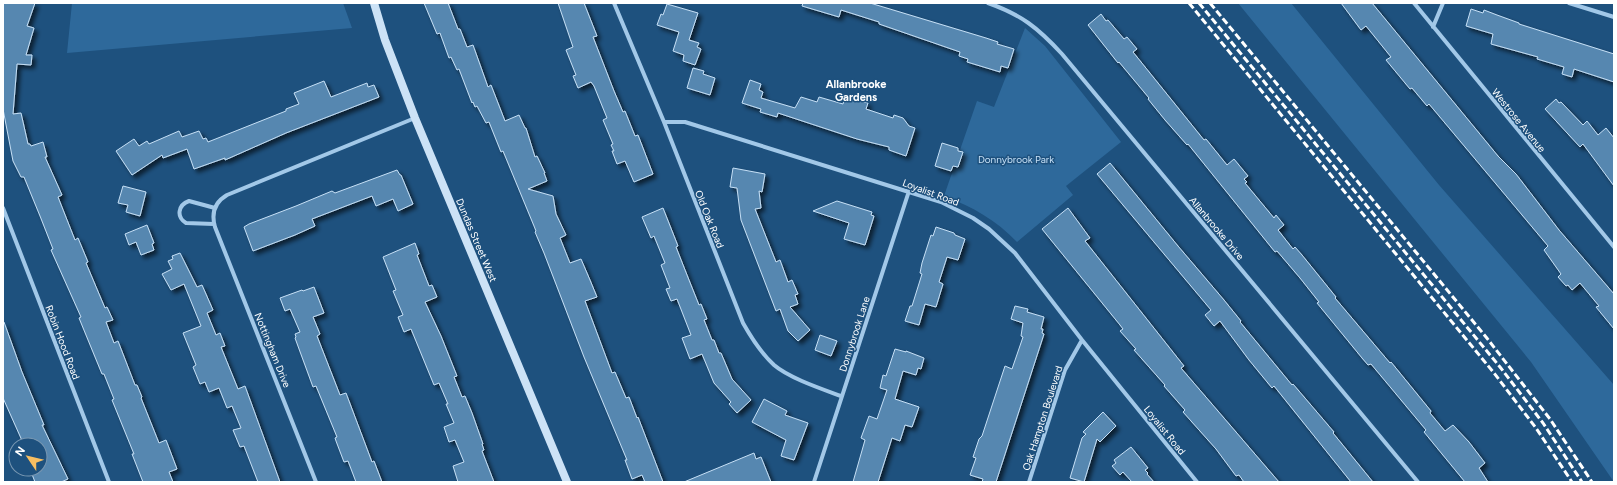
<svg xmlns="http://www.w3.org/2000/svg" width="1617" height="485" viewBox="0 0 1617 485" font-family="Figtree,sans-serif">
<defs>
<filter id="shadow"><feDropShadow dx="3.5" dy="3.5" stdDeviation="2" flood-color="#0009"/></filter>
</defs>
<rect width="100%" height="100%" fill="#1e517e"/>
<path fill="#2e699b" d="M72 3H343L352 28 67 53Z
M1238 3H1291L1439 185 1614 385V482L1531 362Z
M1025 28 1045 46 1121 142 1066 186 1073 195 1017 242C996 220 973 207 944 196L977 101 994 107Z"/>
<path fill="#5787b0" stroke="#c6e0f6" filter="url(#shadow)" d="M3 3H35L27 26 34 28 26 55H32L31 65 17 64 13 114 21 113 28 144H30L31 146 43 142 47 157H45L62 195 58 197 75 240 78 238 88 262 86 263 105 308 107 307 113 320 106 322 114 343 118 341 135 385H137L142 397 141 398 159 443 166 440 177 469 169 472 173 482H143L132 454H134L112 400 114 399 104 374H102L79 318 81 317 51 250 53 249 40 216 24 177H21L13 161 3 109Z
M424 3H448L458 29H460L467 47 473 45 488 87 491 85 505 121 519 115 525 128H526L535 157 537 156 545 173H544L547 181 528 189 553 196 556 214 566 235 560 238 570 263 581 259 590 280 597 297 585 301 612 373 615 372 626 398 629 397 637 418 638 417 663 482H645L642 475 632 479 625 460H627L584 357 544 253 535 232 536 231 534 226 503 151 501 152 489 122 486 123 477 106 475 107 473 102 472 103 459 69 457 70 451 57 449 58 440 33 437 34Z
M558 3H584L597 36 593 37 614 91 623 112 625 111 635 136 638 135 653 174 634 182 625 161 617 164 612 151H614L611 145 613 144 603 120 607 118 594 86 591 82 578 88 573 76 576 75 566 50 573 47Z
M803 3H870L986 38 998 42 997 44 1014 49 1008 68 1001 66 1000 72 967 62 968 59 959 56 960 52 879 24V22L841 10 839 17 802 6Z
M1341 3H1372L1498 156 1516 174 1559 230 1614 294V329L1596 307 1599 306 1580 283 1572 290 1568 285 1566 286 1558 277 1561 274 1544 250 1548 246 1429 104 1427 106 1412 88 1410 89 1386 60 1391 57 1366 26 1361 30Z
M667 4 698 13 689 40 699 43 697 47 701 49 695 65 683 61 684 55 673 51 679 32 657 25 661 14 663 15Z
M1471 9 1483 13 1484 10 1497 15 1519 23V24L1614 54V82L1574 69 1572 77 1562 74 1564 67 1537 59 1538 57 1491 44 1493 34 1466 26Z
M1101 14 1106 21 1108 20 1124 39 1127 37 1137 49 1133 52 1204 140 1206 139 1227 165 1234 159 1248 176 1244 179 1247 182 1245 183 1274 218 1276 215 1284 225 1278 230 1293 249 1295 247 1302 255 1336 297 1335 298 1390 363 1391 362 1431 411 1430 413 1445 431 1453 425 1469 442 1485 463 1479 468 1488 482H1465L1424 432 1426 430 1371 364 1368 365 1362 358 1317 303 1319 302 1300 278 1277 251 1275 252 1188 144 1187 145 1165 120 1148 99 1149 98 1119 62 1118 63 1088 25Z
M693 68 704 71 703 74 715 78 710 95 687 88Z
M750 80 761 84 759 90 763 92 761 98 795 108 801 97 817 102 819 97 843 104 845 97 868 103 866 109 893 118 894 115 903 118 909 126 915 128 906 156 889 150V147L857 139 778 113 777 117 760 112 761 109 742 103Z
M324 81 331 97 367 83 368 87 374 85 379 97 286 133 225 160V158L194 169 187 149 163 158 162 155 132 175 116 151 134 139 139 146 147 141 149 144 179 131 182 137 199 131 203 139 206 138 208 142 286 111V109L299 104 294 93Z
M1556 99 1559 103 1561 102 1583 125 1587 121 1598 135 1606 128 1614 138V186L1583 144 1580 147 1545 109Z
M942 143 958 148V151L963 152 958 167 953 166 951 171 935 166Z
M1110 163 1178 246 1224 300 1241 321 1240 322 1292 385 1293 384 1334 432 1333 433 1373 482H1351L1274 386 1272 388 1249 360 1220 321 1214 326 1205 315 1211 310 1097 174Z
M733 168 765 174 762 192 759 191 761 208 755 209 776 262 780 260 788 282 792 280 798 294 795 295 798 304 790 307 810 330 798 341 788 331 780 309 776 311 741 220 737 188 730 187Z
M397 170 400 175H401L413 204 398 211 393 199 376 206 372 196 312 219 315 226 295 235 253 251 244 227 249 224 296 206 332 191 335 193Z
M123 186 146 192 140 216 126 212 128 205 118 203Z
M837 201 872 212 871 215 874 216 865 245 844 239 849 223 813 211Z
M663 208 678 246 676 247 689 280 699 305 701 304 707 319 704 320 712 340H714L719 353H721L732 379 751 400 737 413 729 404 731 402 714 383 702 354 690 359 682 338 691 335 677 299 671 301 666 289 670 288 661 265 665 263 654 236 651 238 642 217Z
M1068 208 1090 238 1085 241 1184 366 1181 368 1279 482H1244L1239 475 1236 476 1216 449 1183 412 1185 410 1164 386 1165 385 1134 350 1136 349 1120 331 1123 329 1120 325 1042 229Z
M147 225 154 243 152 244 154 250 141 255 136 242 129 245 125 234Z
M936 227 954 233 955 235 965 239 958 260 947 257 939 282 943 284 936 307 925 304 919 325 905 321 910 306H912L922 274 920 273 922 263 931 235 933 236Z
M415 243 419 254 417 255 429 286 432 285 437 297 425 302 441 336 457 376 454 377 462 397 465 396 472 413 483 444H482L484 450 482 451 494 482H458L453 466 464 462 455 440 449 442 444 427 454 423 446 404H448L439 383 434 385 411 329 404 332 398 317 403 315 393 291 396 290 383 257Z
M180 253 197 287 202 285 213 310 207 313 216 335 220 333 225 346 221 347 238 389 245 386 280 482H258L244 446 240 447 233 430 241 428 232 406 227 408 219 388 209 392 205 382 200 384 193 367 196 365 183 333 201 326 184 284 171 290 162 274 172 269 168 261 173 259 172 256Z
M314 287 324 313 313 317 320 334 317 336 340 395 346 393 372 462 374 461 382 482H356L348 461 344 462 336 441 335 438 337 437 316 386 313 387 295 338 296 337 295 334 300 332 290 309 285 311 280 298 302 290 303 291Z
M1015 306 1028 309 1027 312 1044 317 1041 329H1043L1042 333 1044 334 996 482H982L983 479 970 475 976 458 973 457 979 439 982 436 1005 366 1012 369 1023 337 1021 336 1023 323 1011 319Z
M4 322 22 372 44 425H42L68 479 61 482H35L30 469H40V445H24L3 398V323Z
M820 335 837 341 831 356 815 350Z
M895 349 906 352V351L924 358 921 369 918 368 916 375 903 371 895 399 919 407 912 427 905 425 900 441 892 438 878 482H853L865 440 861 438 869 416 877 419 887 390 880 388 883 375 886 376Z
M764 399 787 411 785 415 808 423 794 460 781 456 786 440 752 422Z
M1103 412 1116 426 1100 442 1097 439 1084 482 1070 478 1082 438 1086 434 1083 432Z
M1131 447 1148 468 1145 470 1148 473 1147 474 1154 482H1132L1123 472 1120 475 1112 466 1116 463 1114 460Z
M754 453 756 459 761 457 771 482H684Z"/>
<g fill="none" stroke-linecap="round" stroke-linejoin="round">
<path stroke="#a2c8e8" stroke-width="4" d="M614 3 664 122 743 323C752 339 761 353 774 365 789 378 822 389 841 396
M988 3C1022 15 1038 28 1062 54L1418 482
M1414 3 1614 247
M1569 3 1614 17
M1433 27 1443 3
M664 122H685L941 202 973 218 989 229 1015 253 1082 340 1197 482
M3 208 109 482
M214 224 186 223C176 217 178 205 189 201L215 208
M316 482 215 227C211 213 215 202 227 195L415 118
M814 482 909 191
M1029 482 1065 370 1082 340"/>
<path stroke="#cce2f6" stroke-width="8" d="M374 3 385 40 415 118 567 482"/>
<path stroke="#fff" stroke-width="3" stroke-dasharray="7 3" stroke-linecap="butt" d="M1189 3 1494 373 1536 428 1572 482
M1199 3 1500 367 1543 423 1582 482
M1210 3 1486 337 1550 419 1592 482"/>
</g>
<g text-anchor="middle" stroke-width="3" stroke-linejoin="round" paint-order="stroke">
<g font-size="10" fill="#fff" stroke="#1e517e">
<text transform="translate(1519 120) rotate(51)" y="4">Westrose Avenue</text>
<text transform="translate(931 192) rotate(20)" y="4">Loyalist Road</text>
<text transform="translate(710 219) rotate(68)" y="4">Old Oak Road</text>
<text transform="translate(1217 228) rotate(50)" y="4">Allanbrooke Drive</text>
<text transform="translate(477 240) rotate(67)" y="4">Dundas Street West</text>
<text transform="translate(854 334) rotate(-72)" y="4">Donnybrook Lane</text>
<text transform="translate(63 342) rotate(69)" y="4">Robin Hood Road</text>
<text transform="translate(273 350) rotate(68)" y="4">Nottingham Drive</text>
<text transform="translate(1042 418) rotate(-72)" y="4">Oak Hampton Boulevard</text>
<text transform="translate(1165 430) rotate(51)" y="4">Loyalist Road</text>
</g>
<g font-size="10" fill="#c6e0f6" stroke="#1e517e">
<text x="1016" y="163">Donnybrook Park</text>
</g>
<g font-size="11" font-weight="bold" fill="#fff" stroke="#1e517e">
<text x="856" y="88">Allanbrooke<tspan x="856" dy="13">Gardens</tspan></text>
</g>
</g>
<rect width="1617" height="485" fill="none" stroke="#ffffff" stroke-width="8"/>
<g transform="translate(28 457) rotate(305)"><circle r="19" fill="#1e517e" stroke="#7897b2"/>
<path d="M0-3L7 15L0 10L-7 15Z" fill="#f7be61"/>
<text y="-6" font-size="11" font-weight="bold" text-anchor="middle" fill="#ffffff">N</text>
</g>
</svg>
